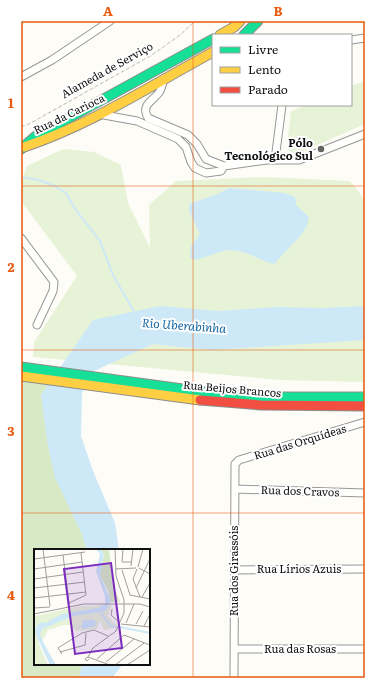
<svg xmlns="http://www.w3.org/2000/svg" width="386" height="699" viewBox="0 0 386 699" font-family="Literata,serif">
<rect width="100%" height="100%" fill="#fdfcf7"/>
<path fill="#e7f3d7" d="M365 81V124L299 153C293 154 288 151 287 145L291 111 306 105H351V86Z
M63 149 94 152 121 165 128 203 150 248 149 205 176 181 264 177 350 181 365 200V382L279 380 33 357 34 342 77 276 21 201V183L27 166Z"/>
<path fill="#d8eac5" d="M21 381 48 385 41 395 87 550H35V664H84L81 668 79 678H21Z"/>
<path fill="#cde8f7" d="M229 188 284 193 295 197 296 205 309 217 307 226 300 236 274 264C259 260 245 250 229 250 222 250 205 258 195 260L190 257 191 246 200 234 189 211V204L218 194Z
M160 306 218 311 278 307 322 308 365 306V340L212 350 153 344 94 371 82 393 81 436 93 471 115 523 119 550H87L81 532 55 478 47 441 41 395 93 320Z
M84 664H123L112 678H79L81 668Z"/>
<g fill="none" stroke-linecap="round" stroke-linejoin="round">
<path stroke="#cde8f7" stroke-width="2" d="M21 177 39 180 55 186 66 193 75 209 100 241 113 275 135 313"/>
<g stroke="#979795" stroke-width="9">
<path id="street" d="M351 40 365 38
M21 77 52 60 110 21
M164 78C163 82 162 87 160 91 154 101 140 104 148 118L188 135 197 144 206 159 224 166 267 160H299L365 134
M101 113 104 115 137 121 178 139 186 147 191 162 195 168 206 173 221 171 224 166
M275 160 282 105
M21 238 54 282 53 291 37 325
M235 489 365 493
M234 570 365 569
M234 649H365
M234 678 235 464 239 460 365 422"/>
</g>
<g stroke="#8e8d8b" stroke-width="11">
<path id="fast" d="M244 35 258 21
M21 149 36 136 213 39
M21 367 212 393 261 397H365"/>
</g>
<g stroke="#8e8d8b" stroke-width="11">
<path id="slow" d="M220 35 234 27 240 21
M24 147C90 125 152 85 213 52
M21 376 200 400"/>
</g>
<g stroke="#8e8d8b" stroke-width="11">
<path id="jam" d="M200 400 261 405 365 406"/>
</g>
<path stroke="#b9b9b8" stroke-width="1" stroke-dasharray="4 2" stroke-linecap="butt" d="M21 127 29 124 152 55 180 35 195 21"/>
<use href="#street" stroke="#fffffe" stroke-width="7"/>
<use href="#fast" stroke="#16e098" stroke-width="9"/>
<use href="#slow" stroke="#ffcf43" stroke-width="9"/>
<use href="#jam" stroke="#f24e42" stroke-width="9"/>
</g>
<path fill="none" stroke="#e8590c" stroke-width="1" stroke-opacity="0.55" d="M193 21V678M21 186H365M21 350H365M21 513H365"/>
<circle fill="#646362" stroke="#fff" stroke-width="1.5" cx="321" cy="149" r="4"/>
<g text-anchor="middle" stroke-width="4" stroke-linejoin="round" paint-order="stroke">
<g font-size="11" fill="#111" stroke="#fff">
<text transform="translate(107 70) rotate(-29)" y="4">Alameda de Serviço</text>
<text transform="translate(69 114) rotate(-26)" y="4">Rua da Carioca</text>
<text transform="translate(232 389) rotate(5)" y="4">Rua Beijos Brancos</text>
<text transform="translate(300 442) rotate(-17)" y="4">Rua das Orquídeas</text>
<text transform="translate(300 491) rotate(2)" y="4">Rua dos Cravos</text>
<text x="299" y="573">Rua Lírios Azuis</text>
<text transform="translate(234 571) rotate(-90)" y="4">Rua dos Girassóis</text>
<text x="300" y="653">Rua das Rosas</text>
</g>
<g font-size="11" font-weight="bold" fill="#111" stroke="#fff" text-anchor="end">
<text x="313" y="147">Pólo<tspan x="313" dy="13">Tecnológico Sul</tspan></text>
</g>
<g font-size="12" font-style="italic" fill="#1768a6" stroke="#fff">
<text transform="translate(184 326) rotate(4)" y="4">Rio Uberabinha</text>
</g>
</g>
<g transform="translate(34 549)">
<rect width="116" height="116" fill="#fdfcf7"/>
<path d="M78 56 74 67 83 76 82 79 70 81 66 72 63 80 42 82 36 76H30L14 81 10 89 4 93 14 116H3L0 109V67L48 57Z" fill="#e7f3d7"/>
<path d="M67 0H75L79 35 86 53H76L74 42 66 26 70 5Z" fill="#d8eac5"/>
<path d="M62 0H67L70 5 66 26 77 52 72 62 39 67 8 80 6 85 10 95 22 116H16L2 86V78L6 74 0 73 11 74 28 65 64 59 71 55V47L62 22 66 5ZM50 71H61L62 77 49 80 47 76Z" fill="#cde8f7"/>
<path fill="none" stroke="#cde8f7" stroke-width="2" d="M66 63 77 77 83 78M85 78 116 84"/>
<path fill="none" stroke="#9f9e9b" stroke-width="1" d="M9 0 16 57M89 0 88 13H97M29 6 35 55M0 10 51 3M97 17 99 0M104 18 109 0M105 19 116 25M0 20 48 13M81 20 102 19M103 20 99 30 106 48M88 21 96 46 116 50M0 30 49 23M0 39 51 33M102 39 116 10M108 48 116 34M0 49 52 43M35 54 52 46 47 4M0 59 16 58M78 60 77 66 86 74M0 65 50 55H106L116 58M92 74 100 55M87 75 116 78M102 75 109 62M110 77 116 65M26 103 51 96 52 84M28 105 24 99 48 84 60 81 74 87M54 108 59 99 82 82 90 64V51L82 27 81 0M55 110 53 112 51 110 54 108 76 116M63 110 90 86 116 96M72 113 100 90M81 116 110 94M93 116 116 101"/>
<path fill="#7b2cbf" fill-opacity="0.15" stroke="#7b2cbf" stroke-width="2" d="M77 14 88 99 41 105 30 20Z"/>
<rect width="116" height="116" fill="none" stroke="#111" stroke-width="2"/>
</g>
<rect width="386" height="699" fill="none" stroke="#ffffff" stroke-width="44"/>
<rect x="212" y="34" width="140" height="72" fill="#ffffff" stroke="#a0a0a0"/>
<rect x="220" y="47" width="20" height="6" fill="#16e098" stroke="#a0a0a0"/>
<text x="248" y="54" font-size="12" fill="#111111">Livre</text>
<rect x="220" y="67" width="20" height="6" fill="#ffcf43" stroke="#a0a0a0"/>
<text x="248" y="74" font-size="12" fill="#111111">Lento</text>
<rect x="220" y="87" width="20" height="6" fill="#f24e42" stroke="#a0a0a0"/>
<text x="248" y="94" font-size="12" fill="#111111">Parado</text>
<rect x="22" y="22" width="342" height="655" fill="none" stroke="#e8590c" stroke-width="1.5"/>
<g font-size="13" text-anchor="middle" font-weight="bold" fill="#e8590c">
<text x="108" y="16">A</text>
<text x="278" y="16">B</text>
<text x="11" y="108">1</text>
<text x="11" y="272">2</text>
<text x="11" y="436">3</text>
<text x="11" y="600">4</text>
</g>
</svg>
